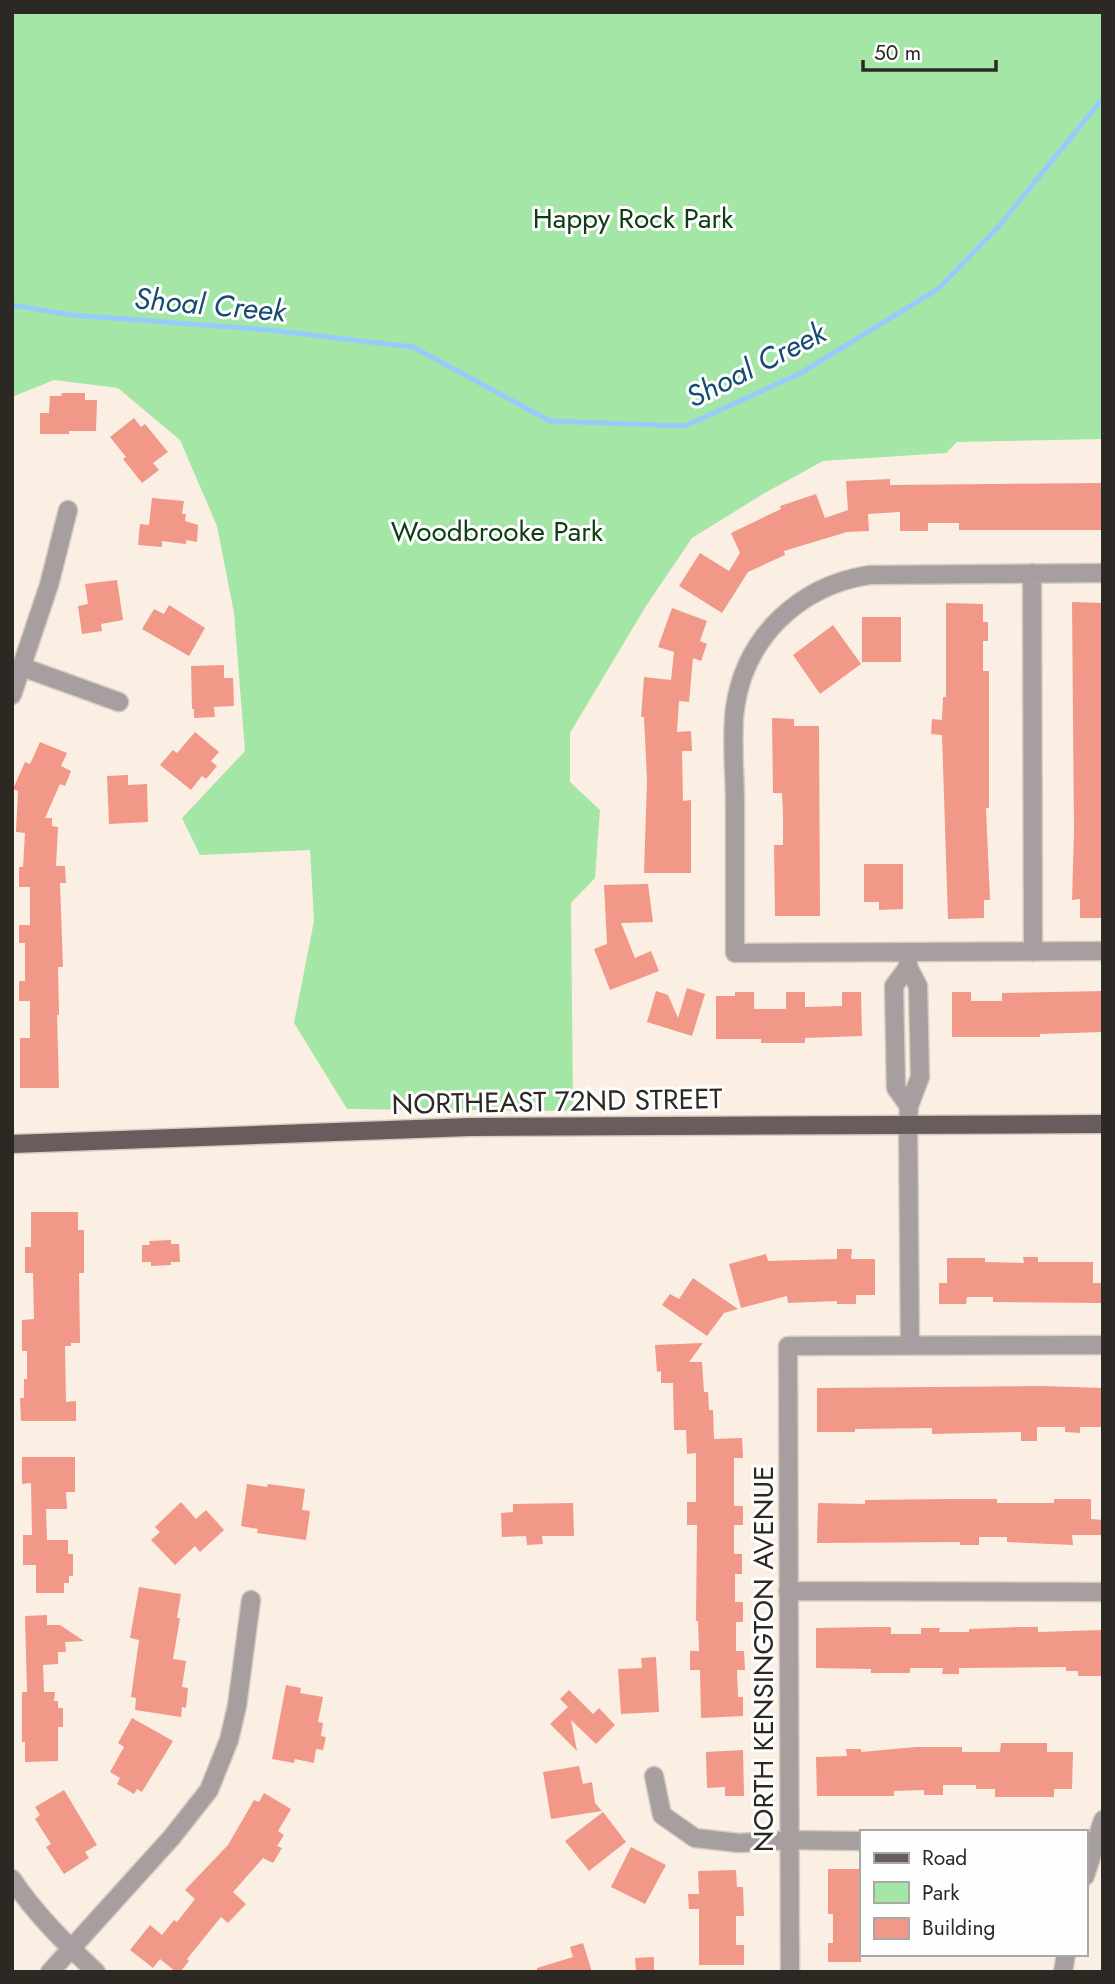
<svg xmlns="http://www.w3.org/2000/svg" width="1115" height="1984" viewBox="0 0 1115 1984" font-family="Jost,sans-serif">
<rect width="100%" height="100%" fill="#fbefe3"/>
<path fill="#a4e6a6" d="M12 12H1103V439L957 442 946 453 823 461 763 494 692 538 646 606 570 733V782L600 810 595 878 571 903 573 1111 347 1109 294 1023 314 921 310 850 200 855 182 818 245 751 234 613 217 526 180 440 118 388 54 380 12 397Z"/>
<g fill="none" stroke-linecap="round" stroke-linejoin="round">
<path stroke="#94cdfc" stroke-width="5" d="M12 305 72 315 269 330 413 347 550 421 685 426 801 373 938 289 999 226 1103 98"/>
</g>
<path fill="#f19888" d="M62 393H85V400H97L96 431H69V434H40V413H49L50 396H61Z
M134 418 141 427 145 424 168 452 153 463 159 470 142 483 123 459 126 457 110 437Z
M890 479V485L1103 483V530H959V523H928V531H900V512L868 514 869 531 847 532 784 551 785 555 748 572 722 613 679 586 700 553 729 571 740 553 731 533 781 509 780 506 816 494 825 518 848 510 846 481Z
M152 498 184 501 182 514H186L185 521 198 525 197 542 186 540V544L162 541V547L138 545 140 524 149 525Z
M117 580 123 620 101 624 102 631 82 634 78 606 88 604 85 584Z
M1072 602 1103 603V918H1080V899L1072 900 1074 832Z
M946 603 983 604V622H988V641H983V671H989V808H986L990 900H984V918L948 919 942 735 931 734 932 719 942 720 943 697H946Z
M169 605 205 628 189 656 142 629 154 609 164 614Z
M672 608 707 621 700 641 707 644 701 661 693 658 689 702 679 701 677 732 691 731 692 751H682L683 801 691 800V873H644L647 780 644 717H641L644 677 671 680 674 652 658 647Z
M862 617H901V662H862Z
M833 625 861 664 820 694 793 655Z
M224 665V678H233L234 706 214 707 215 717 194 718V709H192L191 666Z
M772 718 794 719V726H819L820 916H775L774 845H783V813L782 793H773Z
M195 732 219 752 211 761 217 766 206 779 202 776 191 790 160 765 173 750 177 753Z
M40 742 67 753 61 766 71 771 65 786 60 784 45 818H52V826L58 827 56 866H65L66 883H60L63 967H58L59 1015H57L59 1088H20V1038H30V1001H19V981H25V943H19V925H30V887H19V867H23L25 833 16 832 18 791 13 789 25 762 30 764Z
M128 775V785L147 784 148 822 109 824 107 776Z
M864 864H903V909L879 910V902H864Z
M648 884 653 922 621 923 635 958 651 951 659 971 610 990 594 949 607 944 604 885Z
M687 988 705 994 692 1036 647 1022 656 991 668 995 678 1018Z
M1103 991V1032L1040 1034V1037H952V992H971V1001H1002V993Z
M735 992H754V1009H786V992H805V1007L842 1006V992H861L862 1036 805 1038V1043H761V1039H716V996H735Z
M31 1212H78V1230H84V1273H79L80 1343H71V1346H65L66 1402 76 1401V1421H21L20 1398H24V1379H27V1351H22V1320L34 1319 33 1273H25V1247H31Z
M171 1240V1244H179L180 1262H171V1265L151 1266V1262H142V1245H150L149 1241Z
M837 1249H852L851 1259H875V1295H856V1304H837V1301L788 1303 787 1296 741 1308 729 1264 766 1254 768 1261 837 1259Z
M1023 1257H1038V1262H1093V1283H1103V1303L993 1302V1297H967L966 1304H939V1283H947V1258H985V1262L1024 1263Z
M693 1278 738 1309 724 1313 707 1336 662 1305 670 1294 679 1299Z
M703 1343 689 1362H702L704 1392H708L709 1410H713L714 1439 742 1438 743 1458H734V1506H743V1525H734V1554H742V1574H735V1602H743V1622H736V1651H744L745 1670H737L738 1697H743V1716L701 1718 700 1670H690V1651H699L698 1621H696L697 1525H687V1502H696V1453L687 1454 686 1430H674L673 1383H661V1371L657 1372 655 1345Z
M1043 1386 1103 1388V1427H1080V1433L1065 1432V1427H1037V1441H1021V1432L932 1434V1428L855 1429V1432H817V1388Z
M22 1457H75V1492H66L67 1509H46L47 1540H68V1554H73V1576H69V1583H64V1593H36V1565H23V1535H32L31 1483 22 1484Z
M247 1484 267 1487 268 1484 305 1489 302 1510 310 1511 306 1540 257 1533 258 1529 241 1526Z
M950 1499H997V1503H1054V1499H1091V1519L1103 1520V1535H1072L1073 1545 1007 1542V1537H979V1545H960V1542L817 1543 818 1503 865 1504V1500Z
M181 1502 196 1519 206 1510 224 1530 200 1552 195 1546 175 1565 151 1540 160 1532 155 1527Z
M573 1503 574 1536H542L543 1544 527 1545 526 1536 502 1537 501 1513 513 1512V1504Z
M139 1587 181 1594 177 1618H180L173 1659 186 1661 182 1687 188 1688 186 1708 182 1707 181 1717 135 1710 136 1698 131 1697 139 1640 130 1638Z
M47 1615V1625H60L84 1641 65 1642 66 1652H58V1664L43 1665 44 1692H55L54 1701H58V1708H63V1727H58V1761L25 1762V1742H22V1692H27L25 1616Z
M872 1627H891V1634H921V1628H940L939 1632H969V1629L1018 1627H1038V1632L1103 1630V1676H1078V1671H1066V1667L959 1668V1674H942L943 1668H910V1673H871V1669L816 1668V1628Z
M656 1657 659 1712 621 1714 618 1669 642 1668 641 1658Z
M286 1685 301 1688 300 1693 323 1697 318 1722 323 1723 321 1736 326 1737 323 1750 316 1749 314 1763 295 1759 294 1763 272 1759Z
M569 1690 593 1714 599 1708 615 1725 596 1744 571 1720 577 1751 550 1724 568 1707 560 1699Z
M132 1718 173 1741 142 1792 137 1789 134 1794 117 1784 120 1778 110 1772 124 1747 118 1743Z
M1001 1743H1047V1752H1073L1072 1789H1054V1797H995V1789H976V1785H943V1795H924V1790L894 1791V1796H817L816 1757 847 1756 846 1749H861V1752L916 1747H962V1752H1000Z
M743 1750 744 1796H725V1787L707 1788 706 1752Z
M579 1766 583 1784 592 1782 595 1803 602 1811 551 1819 543 1772Z
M64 1790 97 1845 85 1852 89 1858 64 1874 46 1847 51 1844 35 1819 40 1815 35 1807Z
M264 1793 291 1809 278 1831 284 1835 277 1846 282 1848 273 1863 263 1858 233 1892 246 1904 228 1923 221 1917 187 1959 189 1961 180 1972H176L160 1959 153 1968 130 1950 150 1925 162 1935 174 1920 177 1922 195 1899 185 1890 228 1845 254 1800 259 1802Z
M603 1812 626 1842 589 1871 565 1841Z
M631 1847 666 1865 645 1904 611 1887Z
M828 1869H861V1962H828V1943H833V1914H828Z
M736 1870 737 1887H743L744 1916H736V1945H744V1965H699V1909H689L688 1894H699L698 1871Z
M583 1943 592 1972H537V1968L573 1957 570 1947Z
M654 1957V1972H636L635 1958Z"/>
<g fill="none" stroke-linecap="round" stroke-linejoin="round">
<g stroke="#d6cbc0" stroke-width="21">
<path id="minor" d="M1032 573 1033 952
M1103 573 869 575C799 586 745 637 735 708 731 738 735 772 735 804 735 853 735 903 735 953L1103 951
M22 667 119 702
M12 695 49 585 68 510
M908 953V967L918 986 920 1077 909 1106 908 1124 910 1345
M908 967 894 986 896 1088 909 1106
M788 1591 1103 1592
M654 1776 662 1815 695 1838 739 1843 790 1840 861 1841
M1085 1876 1103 1820
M12 1879C36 1915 65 1943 96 1972
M50 1972 172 1837 209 1790 229 1740 237 1706 251 1600
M790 1972 788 1346 1103 1345
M1063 1972 1066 1954"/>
</g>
<g stroke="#d6cbc0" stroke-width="21">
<path id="major" d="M12 1144 470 1127 1103 1124"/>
</g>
<use href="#minor" stroke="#a79f9f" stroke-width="18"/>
<use href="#major" stroke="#695c5d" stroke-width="18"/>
</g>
<g text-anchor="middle" stroke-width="6" stroke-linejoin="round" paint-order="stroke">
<g font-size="28" fill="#0e3c13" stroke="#fefefe">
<text x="633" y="228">Happy Rock Park</text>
<text x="497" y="541">Woodbrooke Park</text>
</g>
<g font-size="28" fill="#2c2823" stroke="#fefefe">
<text transform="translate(557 1101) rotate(-1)" y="10">NORTHEAST 72ND STREET</text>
<text transform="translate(763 1659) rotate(-90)" y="10">NORTH KENSINGTON AVENUE</text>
</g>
<g font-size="30" font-style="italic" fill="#164c72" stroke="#fefefe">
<text transform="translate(210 305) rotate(5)" y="10">Shoal Creek</text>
<text transform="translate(756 365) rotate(-27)" y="10">Shoal Creek</text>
</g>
</g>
<rect width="1115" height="1984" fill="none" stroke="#2c2823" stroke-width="28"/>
<rect x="860" y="1830" width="228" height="126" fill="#fefefe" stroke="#aaa8a6" stroke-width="2"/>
<rect x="874" y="1853" width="35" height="10" fill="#695c5d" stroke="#aaa8a6" stroke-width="2"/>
<text x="922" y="1865" font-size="21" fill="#2c2823">Road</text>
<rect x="874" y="1882" width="35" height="21" fill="#a4e6a6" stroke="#aaa8a6" stroke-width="2"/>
<text x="922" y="1900" font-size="21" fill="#2c2823">Park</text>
<rect x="874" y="1918" width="35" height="21" fill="#f19888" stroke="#aaa8a6" stroke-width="2"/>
<text x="922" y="1935" font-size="21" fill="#2c2823">Building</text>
<path d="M863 60v10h133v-10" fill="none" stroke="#2c2823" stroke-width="3.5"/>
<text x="874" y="60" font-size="21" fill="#2c2823" stroke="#fefefe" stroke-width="5" paint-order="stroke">50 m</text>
</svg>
